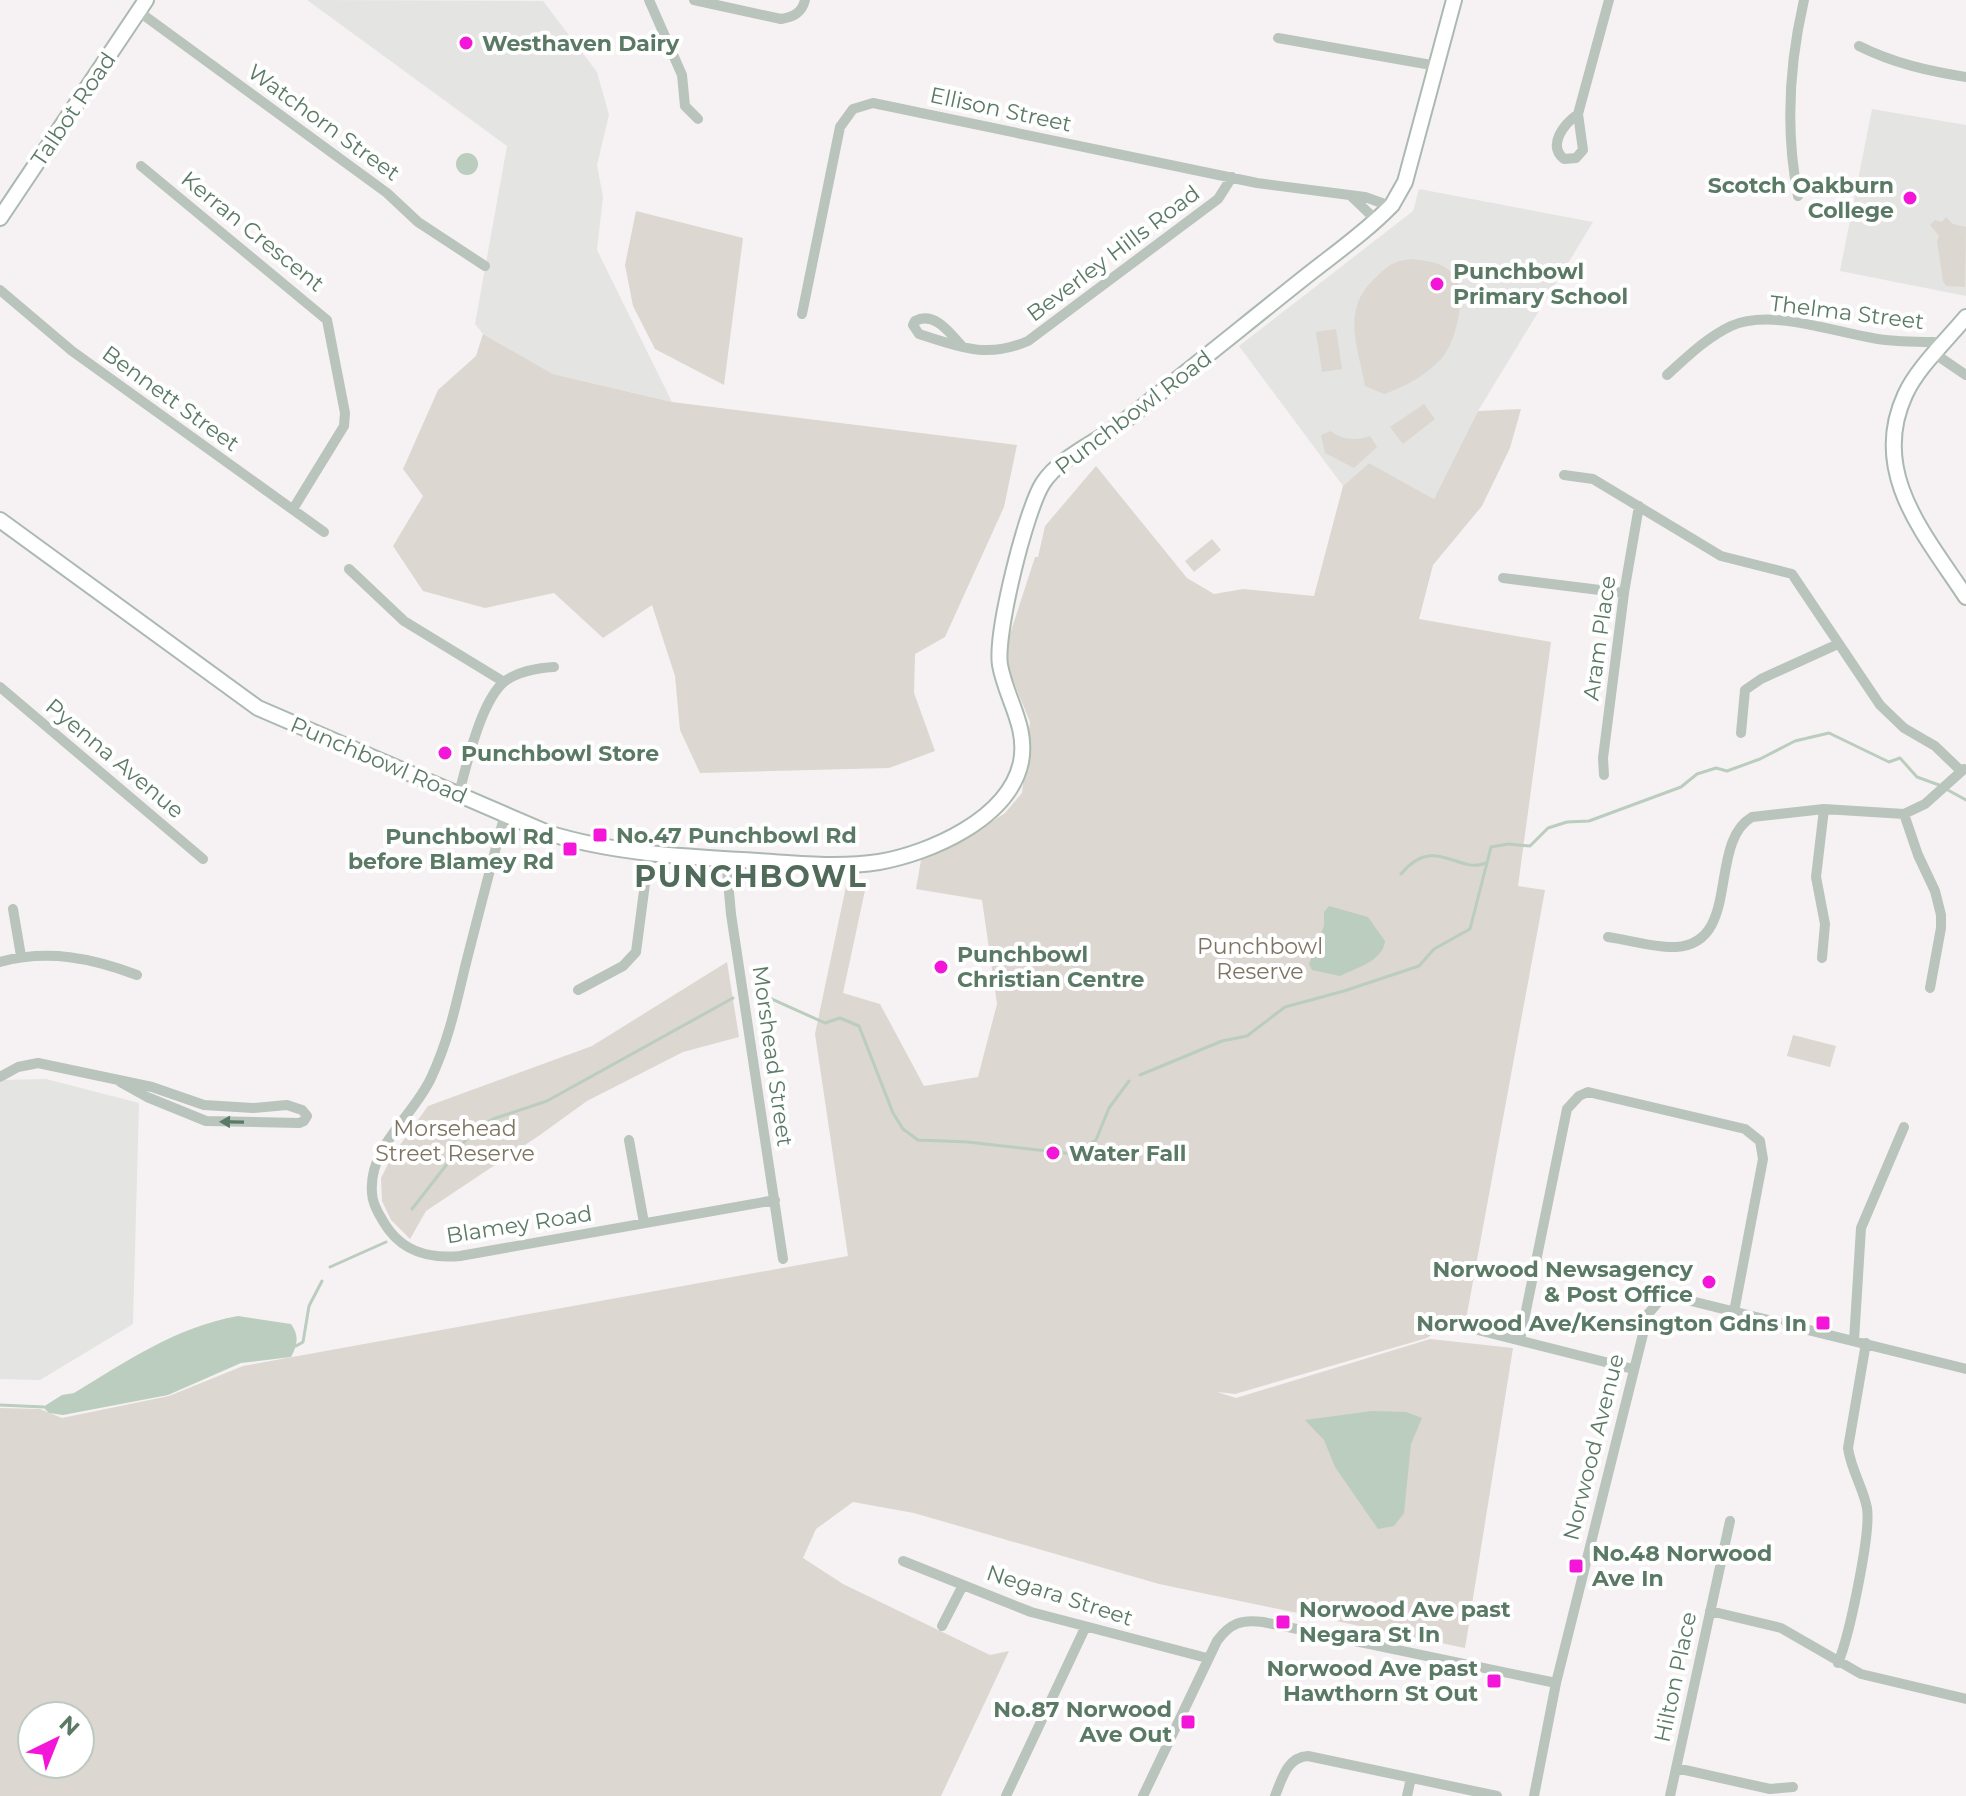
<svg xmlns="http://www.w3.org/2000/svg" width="1966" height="1796" viewBox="0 0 1966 1796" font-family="Montserrat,sans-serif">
<rect width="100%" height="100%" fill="#f6f2f3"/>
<path fill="#e4e4e2" d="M307 0 543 1 597 72 609 115 597 165 603 197 597 250 672 402 553 374 483 334 475 324 507 146Z
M1872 109 1966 125V296L1840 271Z
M1419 189 1593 222 1478 411 1434 499 1369 463 1343 486 1239 346 1413 211Z
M46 1079 139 1103 133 1324 40 1380 0 1379V1080Z"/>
<path fill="#dcd7d1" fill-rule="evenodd" d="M636 211 743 238 724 385 655 349 633 306 625 265Z
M1946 217 1953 224 1966 227 1965 287 1946 286 1943 281 1937 241 1939 236 1930 225 1935 220 1942 222Z
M1411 259C1426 261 1446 262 1455 277 1467 295 1456 343 1441 359 1425 376 1406 386 1384 394L1365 386C1358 347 1341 310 1374 279 1388 266 1391 262 1411 259Z
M1336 329 1342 369 1322 372 1316 332Z
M483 334 553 374 672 402 1017 445 1004 507 945 637 915 654 914 693 935 751 889 768 700 773 680 730 675 676 652 605 603 638 554 593 485 608 423 591 393 546 423 496 403 469 438 390 476 356Z
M1424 404 1435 419 1403 444 1390 427Z
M1521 409 1510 448 1482 506 1433 565 1419 619 1551 642 1518 886 1545 890 1465 1325 1440 1329 1427 1338 1235 1394 1217 1392 1236 1398 1430 1339 1513 1348 1465 1648 1159 1584 914 1513 853 1502 816 1529 803 1558 843 1584 990 1655 1009 1651 941 1796H0V1408L40 1409 62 1418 169 1396 243 1366 848 1256 815 1034 848 877 867 881 843 993 880 1004 924 1086 978 1077 997 1004 982 900 916 889 921 860 954 846 1005 813 1022 793 1030 722 1003 656 1035 557H1038L1045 526 1096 466 1187 578 1214 594 1243 589 1314 596 1343 486 1369 463 1434 499 1478 411ZM32 1716H80V1764H32Z
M1331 431C1341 440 1357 441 1370 436L1377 447 1354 468 1325 453 1321 435Z
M1212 539 1221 550 1194 572 1185 561Z
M727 962 739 1037 683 1052 587 1101 540 1135 426 1211 410 1239 391 1220 382 1201 381 1178 392 1156 428 1106 592 1046Z
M1793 1035 1836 1046 1830 1067 1787 1056Z"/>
<path fill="#bacdbe" d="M456 164a11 11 0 1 1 22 0a11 11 0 1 1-22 0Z
M1329 906 1368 917 1385 941C1383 961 1356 968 1340 976L1312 970 1309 964 1324 926V912Z
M238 1316 291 1324C299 1335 298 1345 291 1357L241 1363 168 1395 63 1415 49 1413 43 1407 62 1395 74 1393C127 1361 176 1327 238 1316Z
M1372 1411 1406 1412 1422 1418 1411 1444 1404 1513 1394 1526 1378 1529 1335 1467 1324 1440 1305 1420Z"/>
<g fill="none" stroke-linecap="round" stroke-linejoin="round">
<path stroke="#bacdbe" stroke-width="3" d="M1946 789 1966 800
M1401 874C1435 833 1458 875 1486 863
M754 991 825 1023 840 1018 859 1026 893 1113 903 1129 918 1140 968 1142 1074 1154 1096 1140 1109 1108 1129 1081
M1140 1075 1222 1041 1247 1036 1285 1007 1344 991 1419 966 1434 949 1470 929 1491 847 1508 844 1530 846 1548 828 1567 822 1589 821 1681 787 1697 774 1716 768 1727 771 1760 759 1795 741 1829 733 1889 762 1900 758 1917 777 1939 785
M412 1209 472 1132 493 1119 547 1101 733 998
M330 1267 386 1242
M296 1346 303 1342 309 1306 322 1281
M0 1405 44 1407"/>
<g stroke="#abb9b0" stroke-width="18">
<path id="secondary" d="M0 218 146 0
M1966 317C1947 340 1917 368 1905 395 1869 473 1926 536 1966 597
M0 520 258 708 548 833C616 854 688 857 759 861 799 864 840 868 879 862 930 853 1009 819 1021 762 1028 726 1006 699 1000 665 995 634 1026 509 1043 483 1061 456 1098 442 1123 422 1182 376 1241 328 1300 281 1331 256 1365 233 1392 205L1405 182 1454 0"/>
</g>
<path stroke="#b9c4bc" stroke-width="10" d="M649 0 682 75 685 106 698 119
M694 0 781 19C793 17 802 13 805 0
M138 11 387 193 418 222 485 266
M1278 38 1437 66
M1859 46C1893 63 1928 71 1966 77
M1578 114C1564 124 1547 145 1564 159L1576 158 1583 150 1578 114 1609 0
M141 166 327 320 345 413 344 426 293 509
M1798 196C1785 130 1789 65 1804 0
M1352 197 1376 220
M0 290 72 351 324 532
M802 314 840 127 853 109 873 103 1257 183 1365 197 1382 203 1388 209
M961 345C949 332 934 311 915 321L913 325 919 334C959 347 987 359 1028 341L1218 199 1232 177
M1935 354 1966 375
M1667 375C1687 357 1706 338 1731 326 1772 308 1836 333 1878 339 1897 342 1916 342 1934 342L1941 347
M1564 475 1593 479 1721 556 1792 574 1880 705 1904 728 1935 746 1960 770
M349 569 404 621 504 682
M1503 578 1624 593
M0 687 203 859
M1741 733 1745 690 1761 679 1838 644
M1604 775 1603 758 1624 593 1639 506
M459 793C467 764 481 700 505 681 519 671 537 668 554 667
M505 814C491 865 478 916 465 967 456 1005 448 1042 431 1078 413 1117 368 1147 372 1193 372 1203 378 1213 383 1221 400 1251 427 1259 460 1256L775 1200
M1904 814 1918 855 1935 891 1941 915V928L1930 988
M726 859 731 914 783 1259
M13 909 21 956
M1608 937C1630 940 1654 948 1676 947 1742 943 1707 843 1752 817L1824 809 1904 814 1925 804 1964 769
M1822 958 1825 924 1816 877 1824 809
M0 962C48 949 92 958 137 975
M578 990 623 966 636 952 649 853
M0 1077 18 1067 38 1063 152 1087 204 1105 253 1108 287 1105 302 1110 307 1116 304 1121 299 1123 206 1121 147 1097 120 1082
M629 1140 644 1223
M1466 1327 1633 1369
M1520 1340 1567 1109 1579 1096 1588 1092 1745 1129 1760 1141 1763 1159 1734 1312
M1854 1341 1861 1228 1904 1127
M903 1561 1031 1612 1207 1658
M1710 1611 1781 1628 1861 1674 1966 1699
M942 1626 963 1585
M1838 1663C1849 1637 1871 1534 1867 1508 1863 1487 1851 1470 1848 1448L1866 1343
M1676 1768 1770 1789 1793 1787
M1006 1796 1085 1628
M1143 1796 1217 1641C1230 1623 1242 1619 1263 1622L1556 1683 1648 1314 1660 1300 1679 1298 1966 1369
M1275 1796C1282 1779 1287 1757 1308 1756L1497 1796
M1407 1796 1411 1778
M1534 1796 1556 1683
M1670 1796 1730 1521"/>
<use href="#secondary" stroke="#fff" stroke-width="14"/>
</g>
<defs><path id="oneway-solid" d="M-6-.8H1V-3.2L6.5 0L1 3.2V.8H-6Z" transform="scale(2)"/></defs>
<use fill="#5a7a65" href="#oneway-solid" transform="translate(232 1122) rotate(-179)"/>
<g fill="#f316d8" stroke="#fff" stroke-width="3">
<circle cx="466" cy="43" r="8"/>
<circle cx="1910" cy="198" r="8"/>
<circle cx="1437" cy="284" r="8"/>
<circle cx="445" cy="753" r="8"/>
<rect x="592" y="827" width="16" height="16" rx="4"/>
<rect x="562" y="841" width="16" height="16" rx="4"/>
<circle cx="941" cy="967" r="8"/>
<circle cx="1053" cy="1153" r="8"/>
<circle cx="1709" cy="1282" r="8"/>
<rect x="1815" y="1315" width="16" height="16" rx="4"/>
<rect x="1568" y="1558" width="16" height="16" rx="4"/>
<rect x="1275" y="1614" width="16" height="16" rx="4"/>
<rect x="1486" y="1673" width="16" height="16" rx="4"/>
<rect x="1180" y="1714" width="16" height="16" rx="4"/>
</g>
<g text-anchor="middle" stroke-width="8" stroke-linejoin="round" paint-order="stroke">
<g font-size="22" font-weight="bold" fill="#5a7a65" stroke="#fff" text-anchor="start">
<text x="482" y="51">Westhaven Dairy</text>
<text x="1894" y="193" text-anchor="end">Scotch Oakburn<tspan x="1894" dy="25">College</tspan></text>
<text x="1453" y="279">Punchbowl<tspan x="1453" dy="25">Primary School</tspan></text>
<text x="461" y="761">Punchbowl Store</text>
<text x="616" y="843">No.47 Punchbowl Rd</text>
<text x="554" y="844" text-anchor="end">Punchbowl Rd<tspan x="554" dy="25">before Blamey Rd</tspan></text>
<text x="957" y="962">Punchbowl<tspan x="957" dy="25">Christian Centre</tspan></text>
<text x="1069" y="1161">Water Fall</text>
<text x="1693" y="1277" text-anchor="end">Norwood Newsagency<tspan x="1693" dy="25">&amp; Post Office</tspan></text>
<text x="1807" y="1331" text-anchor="end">Norwood Ave/Kensington Gdns In</text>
<text x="1592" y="1561">No.48 Norwood<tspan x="1592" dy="25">Ave In</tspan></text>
<text x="1299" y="1617">Norwood Ave past<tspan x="1299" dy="25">Negara St In</tspan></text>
<text x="1478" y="1676" text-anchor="end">Norwood Ave past<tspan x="1478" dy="25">Hawthorn St Out</tspan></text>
<text x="1172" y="1717" text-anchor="end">No.87 Norwood<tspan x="1172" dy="25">Ave Out</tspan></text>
</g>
<g font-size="22" fill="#5a7a65" stroke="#fff">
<text transform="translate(73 109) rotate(-56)" y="8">Talbot Road</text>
<text transform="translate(1001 109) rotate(12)" y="8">Ellison Street</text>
<text transform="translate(324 122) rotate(36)" y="8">Watchorn Street</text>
<text transform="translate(253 231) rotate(39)" y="8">Kerran Crescent</text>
<text transform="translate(1113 253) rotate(-37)" y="8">Beverley Hills Road</text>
<text transform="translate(1847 312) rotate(7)" y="8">Thelma Street</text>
<text transform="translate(171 398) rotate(36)" y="8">Bennett Street</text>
<text transform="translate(1133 412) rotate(-37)" y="8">Punchbowl Road</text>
<text transform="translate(1599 638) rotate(-82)" y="8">Aram Place</text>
<text transform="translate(115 758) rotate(40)" y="8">Pyenna Avenue</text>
<text transform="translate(379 760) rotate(23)" y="8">Punchbowl Road</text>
<text transform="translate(773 1056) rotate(82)" y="8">Morshead Street</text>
<text transform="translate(519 1224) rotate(-9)" y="8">Blamey Road</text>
<text transform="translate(1593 1447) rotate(-76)" y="8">Norwood Avenue</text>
<text transform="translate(1060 1595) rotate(18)" y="8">Negara Street</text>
<text transform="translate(1675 1677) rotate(-78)" y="8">Hilton Place</text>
</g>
<g font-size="22" fill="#7d7462" stroke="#fff">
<text x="1260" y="954">Punchbowl<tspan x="1260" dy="25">Reserve</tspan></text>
<text x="455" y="1136">Morsehead<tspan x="455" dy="25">Street Reserve</tspan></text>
</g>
<g font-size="30" font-weight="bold" letter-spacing="2" fill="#516b5a" stroke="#fff">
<text x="751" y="887">PUNCHBOWL</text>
</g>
</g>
<g transform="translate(56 1740) rotate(43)"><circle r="38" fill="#ffffff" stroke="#bdcac1" stroke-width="2"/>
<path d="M0-6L14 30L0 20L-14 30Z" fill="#f316d8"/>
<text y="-12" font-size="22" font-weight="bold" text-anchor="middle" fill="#5a7a65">N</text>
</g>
</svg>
